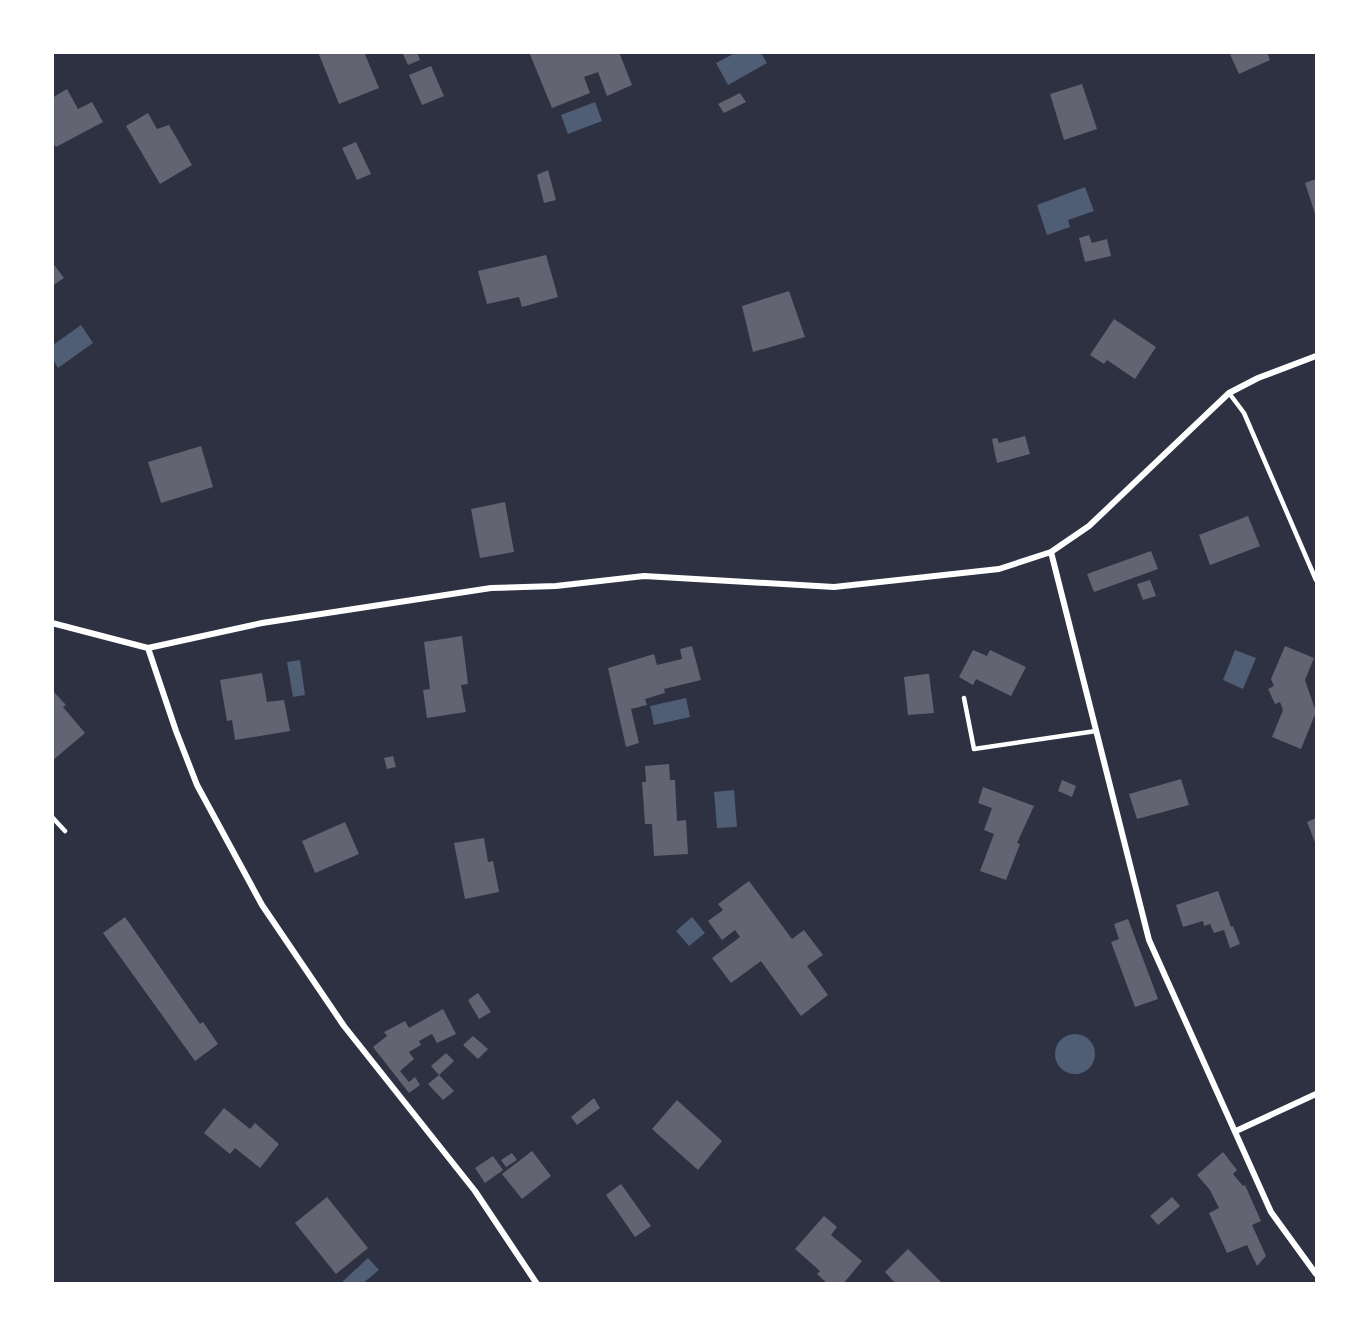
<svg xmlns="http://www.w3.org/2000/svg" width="1369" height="1336" viewBox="0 0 1369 1336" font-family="Lato,sans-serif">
<rect width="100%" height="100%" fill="#2d3142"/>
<path fill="#4f5d75" d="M735 53H761L767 63 728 85 716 63Z
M595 102 602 121 568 134 561 115Z
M1085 187 1094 211 1068 220 1070 227 1047 235 1037 205Z
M81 325 93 343 58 368 53 360V345Z
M1235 650 1256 658 1243 689 1223 680Z
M300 660 305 695 293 697 287 662Z
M686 698 690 717 654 725 650 706Z
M734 790 737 827 717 828 714 792Z
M692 917 705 933 689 946 676 931Z
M1055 1054a20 20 0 1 1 40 0a20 20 0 1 1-40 0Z
M368 1258 379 1270 363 1283H343L342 1282Z"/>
<path fill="#626471" d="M318 52H364L379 88 339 104Z
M402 52H417L420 60 408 65Z
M529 52H619L632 85 607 96 598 72 584 77 590 93 552 108Z
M1229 52H1267L1270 60 1239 74Z
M431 66 444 96 422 105 409 75Z
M1082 84 1097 129 1064 140 1050 94Z
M67 89 78 109 92 102 103 122 56 147 52 142V98Z
M740 93 746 102 724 113 718 104Z
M148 113 157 129 169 125 192 165 160 184 126 126Z
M356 142 371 174 357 180 342 148Z
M548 170 556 200 544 203 537 175Z
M1316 179V217L1305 183Z
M1089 235 1092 243 1107 239 1111 256 1085 262 1079 238Z
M546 255 558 297 522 307 519 297 487 304 478 271Z
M52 262 64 278 52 286Z
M789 291 805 337 753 352 742 306Z
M1114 319 1156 347 1135 379 1107 360 1104 364 1090 355Z
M1025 436 1030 454 997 463 992 439 997 438 999 443Z
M201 446 213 487 161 503 148 462Z
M505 502 514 552 480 558 471 509Z
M1248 516 1260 546 1210 565 1199 535Z
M1151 551 1158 569 1094 592 1087 574Z
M1150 580 1156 596 1143 600 1137 584Z
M462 636 468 684 461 685 466 712 427 718 423 690 430 689 424 642Z
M692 646 701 680 664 689 665 693 645 699 647 705 631 709 639 743 626 747 608 668 654 654 657 665 682 659 680 649Z
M1285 646 1314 658 1305 680 1316 712 1301 749 1272 737 1283 710 1280 702 1275 704 1268 689 1274 686 1271 679Z
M973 650 987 656 990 650 1026 667 1011 696 976 679 973 685 959 677Z
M262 673 267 702 284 700 290 731 235 740 232 720 227 721 220 680Z
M926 674H929L934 713 908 715 904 677Z
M52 690 66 705 63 707 85 733 52 761Z
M393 756 396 767 387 769 384 758Z
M669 764 670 780H675L677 821 686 820 688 854 654 856 652 824H645L642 782H646L645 766Z
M1181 779 1189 805 1137 819 1129 794Z
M1062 780 1076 786 1072 797 1058 791Z
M983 787 1034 806 1017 843 1020 844 1006 880 980 871 994 834 984 830 992 808 978 803Z
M1316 818V845L1307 822Z
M345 822 359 854 315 873 302 841Z
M484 838 488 862 493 861 499 892 465 899 454 843Z
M749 881 792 939 804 930 823 955 807 966 828 995 801 1016 761 961 731 983 712 958 740 937 735 930 722 940 708 921 723 910 718 904Z
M1218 891 1231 927 1233 926 1240 944 1230 948 1224 930 1214 933 1210 924 1204 926 1203 921 1183 927 1176 905Z
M125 917 200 1024 203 1022 218 1044 195 1061 103 933Z
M1128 919 1158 999 1135 1007 1111 942 1119 939 1114 924Z
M478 993 491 1012 479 1019 468 1000Z
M443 1009 456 1034 437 1043 432 1034 419 1041 421 1045 409 1052 414 1059 400 1071 409 1082 415 1077 420 1085 409 1093 373 1047 387 1036 384 1032 405 1021 409 1028Z
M473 1036 488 1049 478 1059 463 1045Z
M446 1053 454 1061 439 1075 454 1091 443 1100 428 1084 439 1075 431 1066Z
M594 1098 600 1108 577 1125 571 1117Z
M677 1100 722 1141 698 1170 652 1129Z
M224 1108 250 1129 255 1123 279 1144 260 1168 235 1148 230 1154 204 1133Z
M532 1151 551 1176 522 1199 502 1174Z
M1223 1152 1237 1170 1233 1174 1243 1186 1245 1185 1261 1221 1252 1225 1266 1256 1257 1266 1247 1245 1227 1253 1209 1213 1219 1208 1210 1190 1197 1175Z
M512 1153 517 1160 506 1167 501 1160Z
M493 1156 503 1170 485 1183 475 1168Z
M621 1184 651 1226 635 1237 606 1195Z
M327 1197 368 1248 336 1274 295 1223Z
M1172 1197 1180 1206 1158 1225 1150 1216Z
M824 1216 837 1227 831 1235 862 1261 843 1284H828L817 1274 820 1271 795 1249Z
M908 1249 943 1284H896L885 1272Z"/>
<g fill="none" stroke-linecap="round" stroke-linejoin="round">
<path stroke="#fff" stroke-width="4.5" d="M1229 393 1244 413 1316 580
M964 698 974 749 1096 731
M52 817 65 831"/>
<path stroke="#fff" stroke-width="6" d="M1051 552 1149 940 1271 1212 1316 1274
M52 623 148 648 262 623 491 588 556 586 644 576 834 587 999 569 1051 552 1089 526 1229 393 1258 378 1316 356
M148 648 176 731 197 785 262 905 344 1026 475 1191 537 1284
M1236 1131 1316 1094"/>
</g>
<rect width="1369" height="1336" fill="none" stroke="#ffffff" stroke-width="108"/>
</svg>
